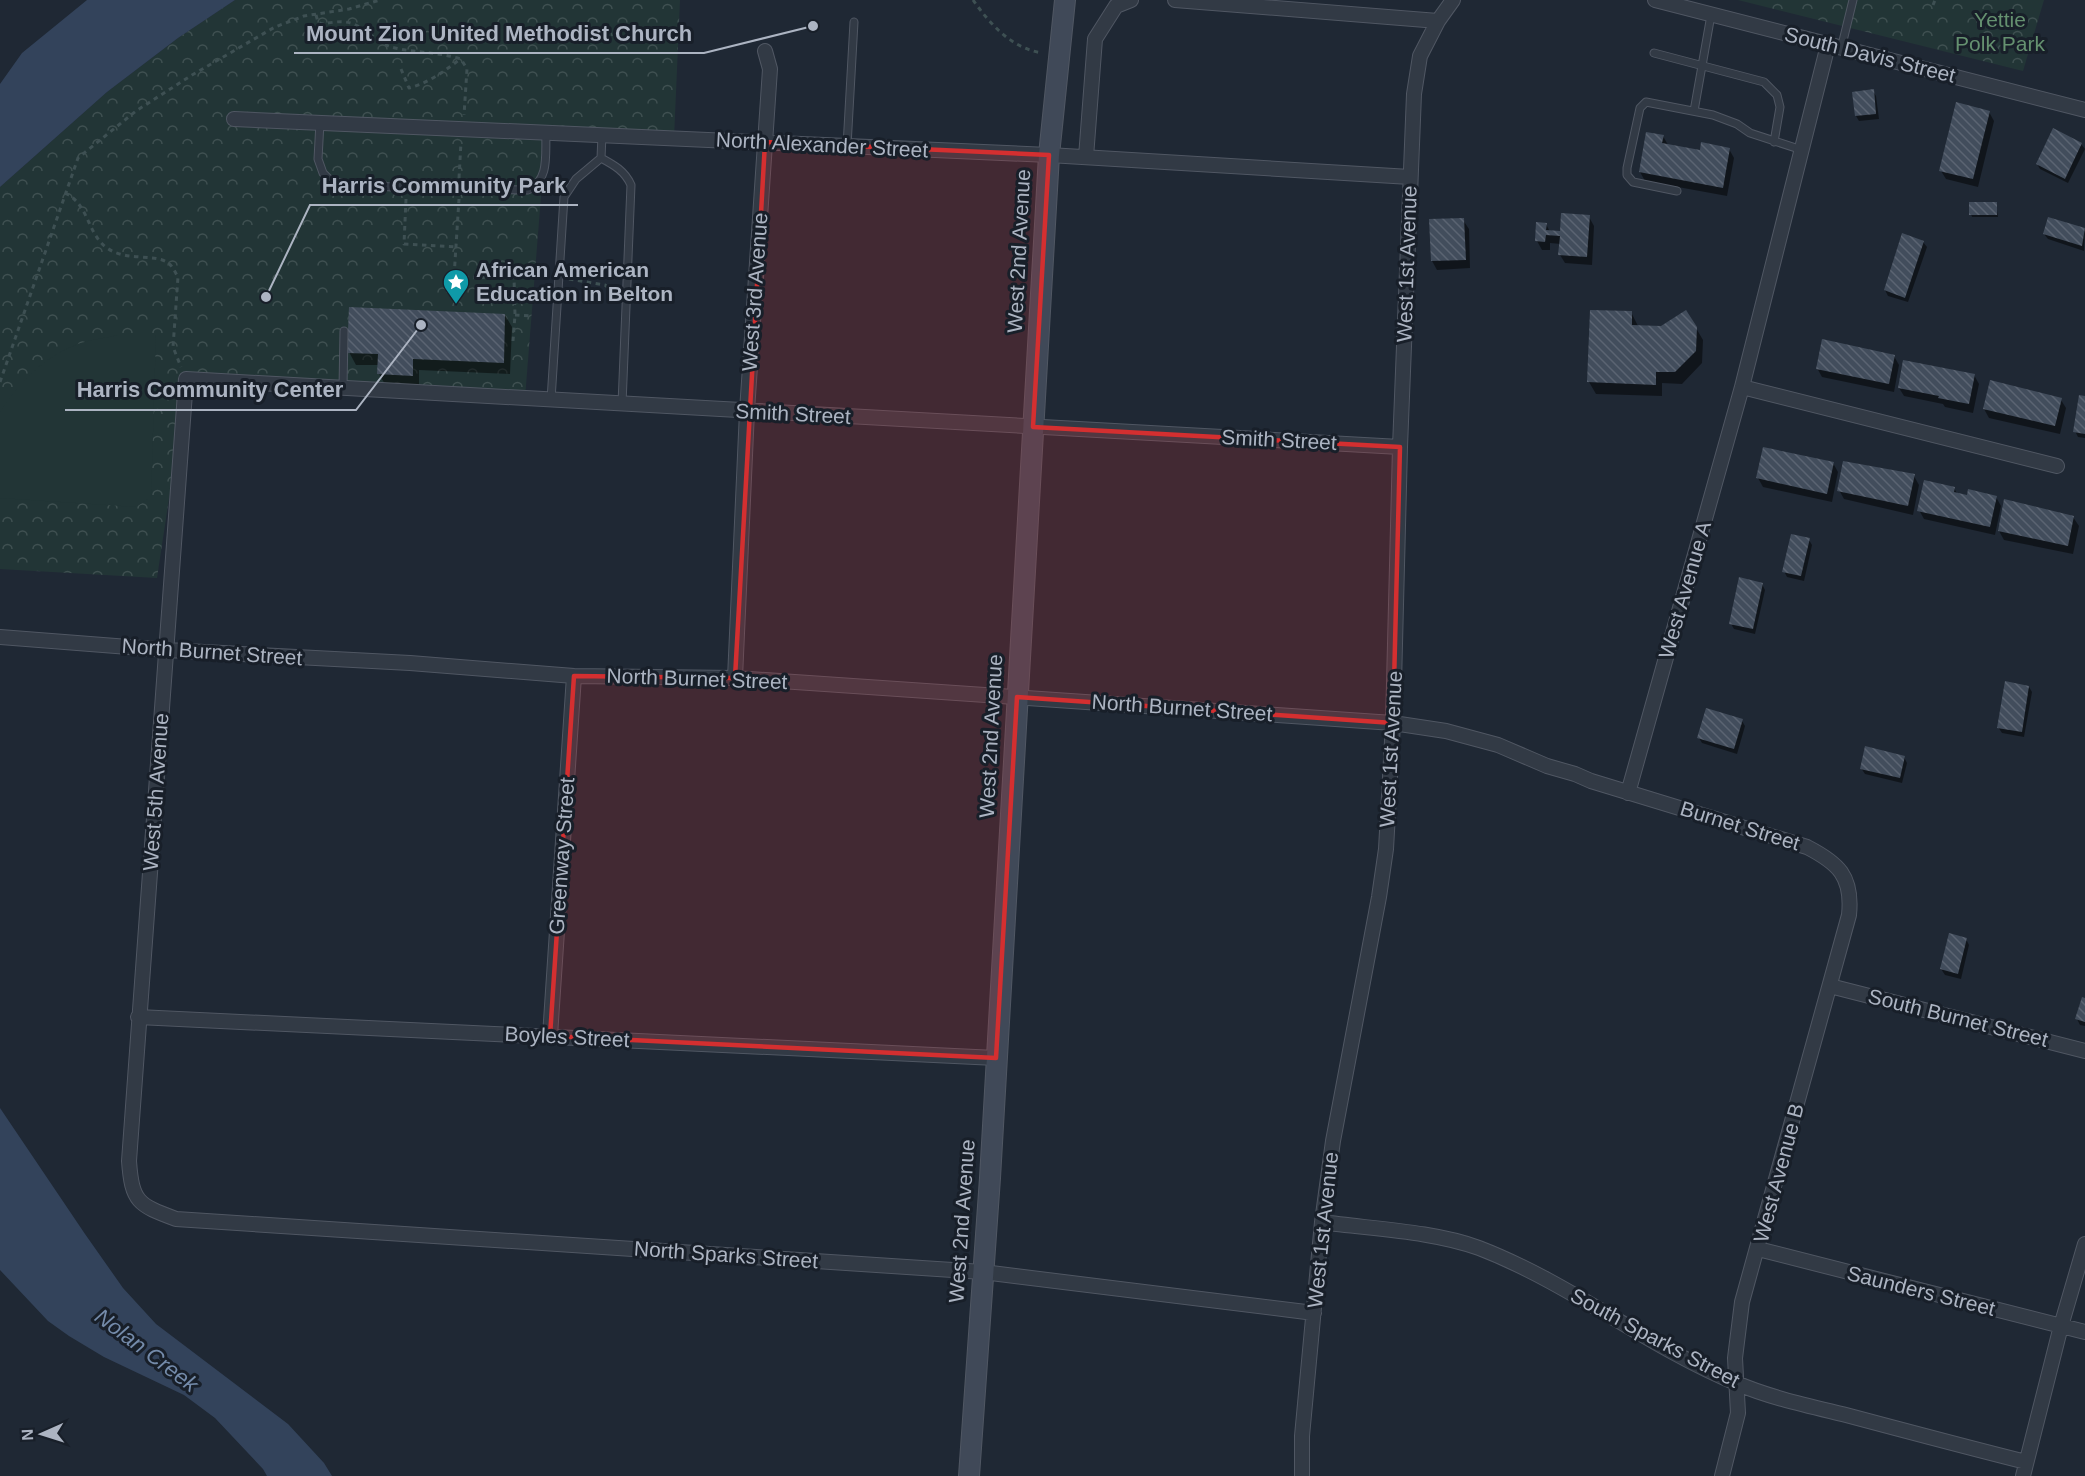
<svg xmlns="http://www.w3.org/2000/svg" width="2085" height="1476" viewBox="0 0 2085 1476" font-family="Helvetica,sans-serif">
<defs>
<pattern id="park-crowns" width="20" height="18" patternUnits="userSpaceOnUse" patternTransform="scale(1.5)"><rect width="20" height="18" fill="#223536"/><path d="M2 6a3 3 0 1 1 6 0M12 15a3 3 0 1 1 6 0" fill="none" stroke="#3f5051"/></pattern>
<pattern id="building-back-hatch" width="6" height="6" patternUnits="userSpaceOnUse" patternTransform="scale(1.5)"><rect width="6" height="6" fill="#424d5c"/><path d="M-1 5l2 2M0 0l6 6M5-1l2 2" fill="none" stroke="#5b6472"/></pattern>
</defs>
<rect width="100%" height="100%" fill="#1f2834"/>
<path fill="url(#park-crowns)" d="M235 0H680L674 138 546 133 525 398 187 379 157 578 0 569V187L107 92 178 38Z
M1738 0H2044L2023 71Z"/>
<path fill="#223536" d="M118 335H156L151 497 136 507 0 498V412C20 382 45 355 81 343 93 339 106 338 118 335Z"/>
<path fill="#33435b" d="M87 0H235L178 38 107 92 0 187V84L22 53Z
M0 1108 85 1234 123 1288 156 1324 288 1424 324 1463 332 1476H267L263 1469 215 1418 184 1395 104 1357 69 1336 48 1321 0 1270Z"/>
<path fill="#0007" d="M1873 91 1876 96 1879 119 1859 121 1856 116 1854 93Z
M1989 112 1994 121 1978 187 1946 179 1941 171Z
M1663 136 1668 145 1701 151 1729 149 1734 158 1727 196 1645 181 1640 172Z
M2081 144 2085 149 2068 183 2040 169 2037 164Z
M1996 204 1998 217H1972L1971 214Z
M1589 217 1594 226 1592 265 1565 263 1560 255 1561 244 1550 243V250H1542L1537 241 1546 224 1550 232 1561 233Z
M2049 218 2085 230 2084 251 2048 239 2044 234Z
M1463 220 1469 229 1470 268 1437 270 1432 261Z
M1923 242 1927 247 1908 302 1888 296 1885 290Z
M1631 312 1638 326 1696 328 1703 340 1702 363 1682 384 1662 383V396L1596 394 1589 382Z
M505 315 512 327 510 374 419 370V387L386 386 379 374V365H356L349 352Z
M1894 356 1899 365 1894 392 1822 377 1817 368Z
M1974 375 1979 384 1973 413 1945 407 1943 404 1904 396 1899 388Z
M2085 397V438L2078 437 2075 431Z
M2061 400 2066 408 2060 434 1989 418 1984 409Z
M1833 463 1838 472 1832 502 1763 487 1758 478Z
M1914 476 1919 485 1913 515 1844 499 1839 490Z
M1954 488 1958 495 1996 497 2001 506 1995 535 1924 519 1919 510Z
M2073 517 2079 526 2073 554 2004 540 1999 531Z
M1809 540 1812 545 1804 581 1787 577 1784 571Z
M1762 584 1765 590 1755 634 1734 629 1731 624Z
M2029 687 2032 692 2024 737 2002 733 1998 727Z
M1742 721 1745 726 1737 754 1702 743 1699 738Z
M1904 757 1907 763 1902 783 1865 774 1861 768Z
M1966 939 1969 945 1961 979 1945 975 1941 969Z
M2085 999V1026L2080 1025 2077 1019Z"/>
<path fill="url(#building-back-hatch)" d="M1874 89 1876 114 1855 116 1852 92Z
M1956 102 1990 111 1973 179 1939 171Z
M2053 128 2082 143 2065 179 2036 164Z
M1646 132 1664 135 1662 143 1700 150 1701 142 1730 148 1723 188 1639 172Z
M1969 202H1997V215H1969Z
M1561 213 1590 215 1587 257 1558 255 1560 236 1546 235 1545 242 1535 241 1536 222 1547 223 1546 230 1560 231Z
M2048 217 2085 228 2082 246 2043 234Z
M1464 218 1466 260 1431 261 1429 219Z
M1902 233 1924 241 1905 298 1884 290Z
M349 307 505 314 504 363 413 359V376L377 374 378 354 347 353Z
M1590 310 1632 311V325L1661 326 1686 310 1697 327 1696 351 1675 372H1656V385L1587 382Z
M1822 339 1895 355 1889 384 1816 369Z
M1903 360 1975 374 1969 404 1938 398 1939 396 1898 388Z
M1990 380 2062 398 2055 426 1983 409Z
M2079 395 2085 396V434L2073 432Z
M1763 447 1834 462 1827 494 1756 478Z
M1843 461 1915 474 1908 506 1837 491Z
M1924 480 1955 487 1954 492 1967 495 1968 489 1997 496 1990 527 1917 511Z
M2004 499 2074 516 2068 546 1998 531Z
M1791 534 1810 538 1801 576 1782 572Z
M1739 577 1763 583 1753 629 1729 624Z
M2005 681 2029 686 2022 732 1997 728Z
M1706 708 1743 719 1734 749 1697 738Z
M1865 746 1905 756 1900 778 1860 769Z
M1949 933 1967 938 1958 974 1940 969Z
M2082 997 2085 998V1022L2075 1019Z"/>
<g fill="none" stroke-linecap="round" stroke-linejoin="round">
<g stroke="#505763" stroke-width="9">
<path id="lane" d="M1841 49 1853 0
M1654 53 1764 82 1777 95 1780 107 1774 142
M1694 111 1711 15
M320 122 318 159 323 173 331 181 347 184 407 188 528 190C550 180 545 154 546 133
M847 146 854 22
M601 158 602 135
M1677 191 1633 182 1627 175V168L1640 108 1646 102 1713 115 1737 124 1750 133 1802 150
M343 388 344 331
M551 400 564 197 576 179 601 158C614 165 625 171 631 185L622 404"/>
</g>
<g stroke="#505763" stroke-width="16">
<path id="street" d="M1175 0 1438 21
M1655 0 2085 110
M234 119 1049 155 1410 177
M1086 157 1095 39 1116 6 1131 0
M1742 387 2057 466
M0 637 167 650 410 663 574 676 735 678 1393 723 1446 731 1498 745 1547 766 1575 774 1591 781 1807 847C1838 863 1853 876 1849 915L1742 1302 1735 1358 1738 1413 1722 1476
M735 678 747 411 770 69 765 51
M1628 793 1742 387 1828 45
M1830 986 2085 1051
M138 1017 996 1058
M550 1036 574 676
M1322 1222C1371 1229 1433 1231 1479 1248 1570 1283 1647 1346 1736 1383 1771 1398 1809 1406 1846 1415 1906 1431 1966 1447 2026 1462
M1758 1249 2085 1332
M1314 1313 983 1272 176 1219C138 1205 132 1202 129 1161L186 379 1400 447
M1302 1476V1436L1322 1222 1333 1141 1379 897 1386 849 1393 723 1400 447 1414 94 1420 56 1438 21 1453 0
M2023 1476 2061 1326 2085 1244"/>
</g>
<g stroke="#505763" stroke-width="22">
<path id="secondary" d="M969 1476 990 1178 1049 155 1065 0"/>
</g>
<path stroke="#3e5053" stroke-width="3" stroke-dasharray="4.5 4.5" stroke-linecap="butt" d="M973 0C990 24 1011 48 1042 53
M1933 5 1935 0
M316 15 318 22 322 24C329 23 338 21 345 22 365 24 375 44 395 48 417 53 439 52 461 59L467 69 464 115
M401 69 409 88C428 83 445 71 460 59
M459 178 461 142
M65 193C89 204 87 234 107 248 125 261 153 254 167 262 172 265 175 272 178 277L173 347 181 367
M406 199 404 244 457 247
M455 277 548 278
M569 279 605 285 616 294
M453 293 459 199
M515 315 531 316
M513 341 515 315 514 277
M0 382 78 158 136 111 192 75 275 27 304 16 349 9 380 0"/>
<use href="#lane" stroke="#323a45" stroke-width="7"/>
<use href="#street" stroke="#323a45" stroke-width="14"/>
<use href="#secondary" stroke="#404958" stroke-width="20"/>
</g>
<path fill="#d42f30" fill-opacity="0.2" stroke="#d42f30" stroke-width="4.5" stroke-linejoin="round" d="M765 142 1049 155 1033 427 1400 447 1393 723 1017 697 996 1058 550 1036 574 676 735 678Z"/>
<defs>
<g id="sight-pin" transform="scale(1.35)"><path d="M0 17L-7.5 6A9.5 9.5 0 1 1 7.5 6Z" fill="#0f9aa8" stroke="#181f29"/><path d="M0-6L1.8-2.2L6-1.7L2.9 1.2L3.7 5.4L0 3.3L-3.7 5.4L-2.9 1.2L-6-1.7L-1.8-2.2Z" fill="#fff"/></g>
</defs>
<g fill-rule="evenodd">
<use href="#sight-pin" x="456" y="282"/>
</g>
<g text-anchor="middle" stroke-width="6" stroke-linejoin="round" paint-order="stroke">
<g font-size="21" fill="#659170" stroke="#181f29">
<text x="2000" y="27">Yettie<tspan x="2000" dy="24">Polk Park</tspan></text>
</g>
<g font-size="21" fill="#acb4c2" stroke="#181f29">
<text transform="translate(1870 55) rotate(14)" y="7">South Davis Street</text>
<text transform="translate(822 145) rotate(3)" y="7">North Alexander Street</text>
<text transform="translate(1019 251) rotate(-87)" y="7">West 2nd Avenue</text>
<text transform="translate(1407 264) rotate(-88)" y="7">West 1st Avenue</text>
<text transform="translate(755 292) rotate(-86)" y="7">West 3rd Avenue</text>
<text transform="translate(793 414) rotate(3)" y="7">Smith Street</text>
<text transform="translate(1279 440) rotate(3)" y="7">Smith Street</text>
<text transform="translate(1685 590) rotate(-74)" y="7">West Avenue A</text>
<text transform="translate(212 652) rotate(4)" y="7">North Burnet Street</text>
<text transform="translate(697 679) rotate(2)" y="7">North Burnet Street</text>
<text transform="translate(1182 708) rotate(4)" y="7">North Burnet Street</text>
<text transform="translate(991 736) rotate(-87)" y="7">West 2nd Avenue</text>
<text transform="translate(1391 749) rotate(-87)" y="7">West 1st Avenue</text>
<text transform="translate(156 792) rotate(-86)" y="7">West 5th Avenue</text>
<text transform="translate(1740 826) rotate(17)" y="7">Burnet Street</text>
<text transform="translate(562 856) rotate(-86)" y="7">Greenway Street</text>
<text transform="translate(1958 1018) rotate(14)" y="7">South Burnet Street</text>
<text transform="translate(567 1037) rotate(3)" y="7">Boyles Street</text>
<text transform="translate(1779 1173) rotate(-75)" y="7">West Avenue B</text>
<text transform="translate(962 1221) rotate(-86)" y="7">West 2nd Avenue</text>
<text transform="translate(1323 1230) rotate(-84)" y="7">West 1st Avenue</text>
<text transform="translate(726 1255) rotate(4)" y="7">North Sparks Street</text>
<text transform="translate(1921 1291) rotate(14)" y="7">Saunders Street</text>
<text transform="translate(1655 1338) rotate(28)" y="7">South Sparks Street</text>
</g>
<g font-size="21" font-weight="bold" fill="#acb4c2" stroke="#181f29" text-anchor="start">
<text x="476" y="277">African American<tspan x="476" dy="24">Education in Belton</tspan></text>
</g>
<g font-size="22" font-style="italic" fill="#748baa" stroke="#181f29">
<text transform="translate(147 1350) rotate(37)" y="8">Nolan Creek</text>
</g>
</g>
<path fill="none" stroke="#acb4c2" stroke-width="2" d="M813 26L704 53H294M266 297L310 205H578M421 325L356 410H65"/>
<g fill="#acb4c2" stroke="#181f29" stroke-width="2">
<circle cx="813" cy="26" r="6"/>
<circle cx="266" cy="297" r="6"/>
<circle cx="421" cy="325" r="6"/>
</g>
<g font-size="22" text-anchor="middle" font-weight="bold" fill="#acb4c2" stroke="#181f29" stroke-width="6" stroke-linejoin="round" paint-order="stroke">
<text x="499" y="41">Mount Zion United Methodist Church</text>
<text x="444" y="193">Harris Community Park</text>
<text x="210" y="397">Harris Community Center</text>
</g>
<g transform="translate(42 1434) rotate(267)" stroke="#181f29" stroke-width="4.5" paint-order="stroke">
<path d="M0-4.5L10 22L0 15L-10 22Z" fill="#acb4c2"/>
<text y="-9" font-size="16" font-weight="bold" text-anchor="middle" fill="#acb4c2">N</text>
</g>
</svg>
